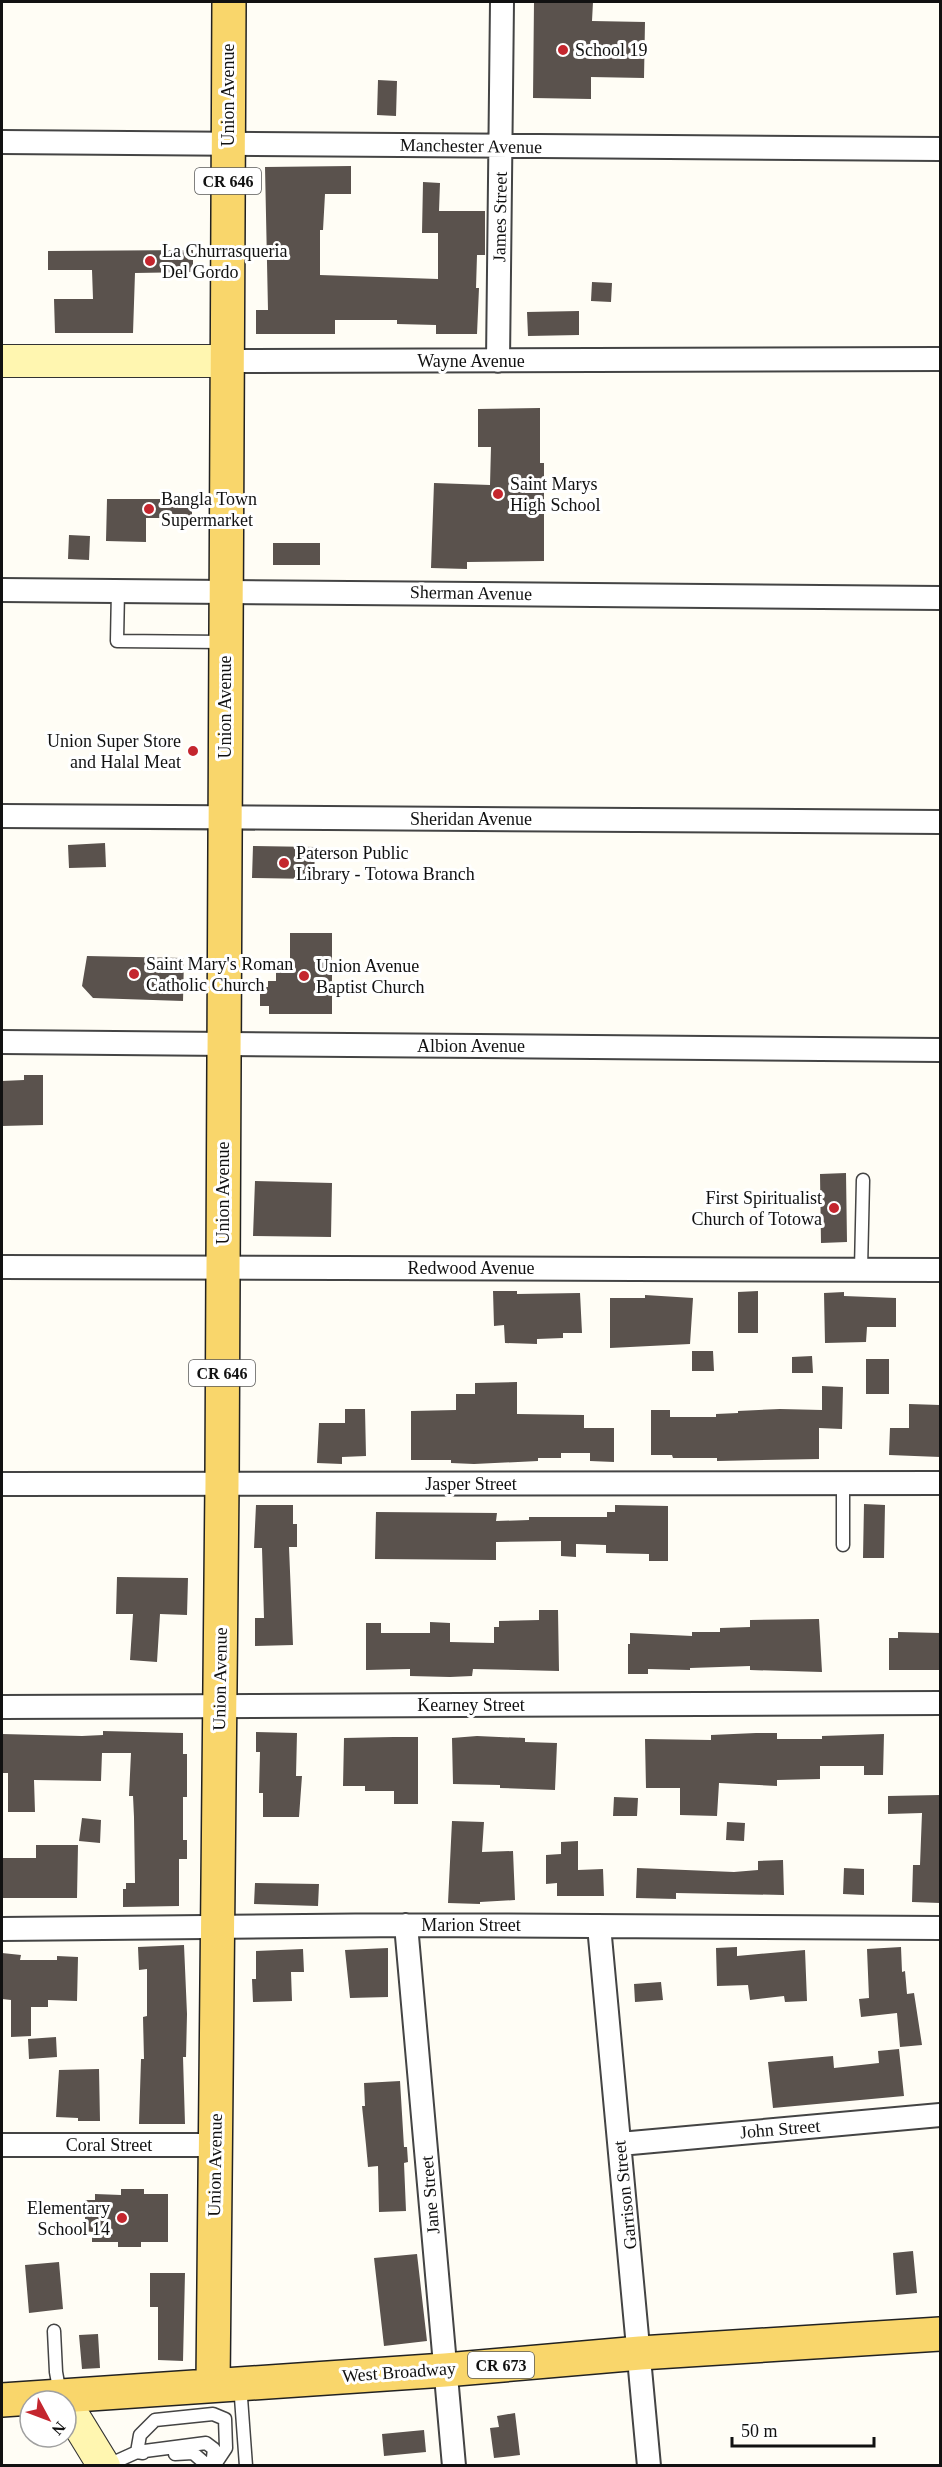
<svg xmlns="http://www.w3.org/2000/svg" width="942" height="2467" viewBox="0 0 942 2467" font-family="'Times New Roman',serif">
<rect width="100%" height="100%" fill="#fffdf5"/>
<path fill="#5a524d" d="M534 2H593L592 21 645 22 644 78 591 77V99L533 98Z
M378 80 397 81 396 116 377 115Z
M351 166V194H325L323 230H320V275L438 279V233H422L423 182 440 183 439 211H485V255H477L476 288H479L477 334H436V325L397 324V320H335V334H256V310H268L265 167Z
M193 250V272L135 273 133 333H55L54 299H93L92 270H48V251Z
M592 282 612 283 611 302 591 301Z
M579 311V335L528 336 527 312Z
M540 408V463H544V561L467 562V569L431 568 434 483 490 485 491 447H478V409Z
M107 499H192V518H146V542L106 541Z
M69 535 90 536 89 560 68 559Z
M273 543H320V565H273Z
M105 843 106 867 69 868 68 845Z
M253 846 315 847 314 879 252 878Z
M290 933H332V1014H269V1006H260V987H268V981H276V970H290Z
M87 956 184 958 183 1001 93 998 82 986Z
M24 1075H43V1125L2 1126V1081L24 1080Z
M846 1173 847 1242 821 1243 820 1174Z
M255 1181 332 1183 331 1237 253 1236Z
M493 1291H517V1294L580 1293 582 1333H563V1338L537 1339V1344L505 1343 504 1325 494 1326Z
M758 1291V1333H738V1292Z
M844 1292V1296L896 1298V1327H867L866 1342 825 1343 824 1293Z
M645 1295 693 1298 690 1344 610 1348V1298H645Z
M692 1351H713L714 1371H692Z
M812 1356 813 1373H792V1357Z
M866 1359H889V1394H866Z
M517 1382V1414L584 1415V1428H614V1462L590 1461V1453H561V1458H538V1461L474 1464 451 1463V1460H411V1411L456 1410V1394H475V1383Z
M822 1386 843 1387 842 1429 819 1428V1459L717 1461V1458H673L672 1455H651V1410H670V1417H716V1414L738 1413V1411L780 1409 822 1410Z
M909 1404 940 1405V1457L889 1455 890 1428H909Z
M345 1409H365L366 1456 342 1457V1464L317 1463 319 1423H345Z
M864 1504 885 1505 884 1558H863Z
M256 1505H293V1524H297V1547H289L293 1645 255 1646V1618H264L262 1548H254Z
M615 1505 668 1506V1561H649V1554L606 1553V1545L576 1544V1557L561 1556V1541L496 1542V1560L375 1559 376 1512 497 1513 496 1521 529 1520V1517H607V1512H615Z
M117 1577 188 1578 187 1615 160 1614 157 1662 130 1660 133 1614H116Z
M539 1610H558L559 1671 473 1669 472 1676 450 1677 410 1676V1669L366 1670V1623H381V1633H430V1622L450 1623V1642L494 1643V1627H499V1621L539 1620Z
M819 1619 822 1672 750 1670V1666L690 1668V1670L648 1669V1674H628V1644H630V1633L692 1636V1632H720V1628L750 1627V1620Z
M898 1632 940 1633V1670H889V1638H898Z
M103 1731 183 1733V1754H187V1797H183V1840H187V1859H179V1906L123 1907V1889H126V1883H135L134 1817 133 1796H129L131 1753H102L101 1781 34 1780 35 1812H8V1773H2V1734L82 1736 103 1735Z
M256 1732 297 1733 296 1776H302L299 1817H263V1793H259L260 1752H256Z
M756 1733H777V1739H822V1736L884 1734 883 1775H864V1766H820V1779L777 1780V1786L719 1783 717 1816 680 1815V1788H646L645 1739 711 1740V1735Z
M477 1736 525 1738V1742L557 1743 555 1790 500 1788V1785L453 1784 452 1738Z
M394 1737H418V1804H394V1791H365V1786H343L344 1738Z
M940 1795V1903L912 1902 913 1865H920L922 1813 888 1814V1796Z
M614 1797 638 1798 637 1816H613Z
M82 1818 101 1820 100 1843 79 1841Z
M452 1821 484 1822 482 1852 513 1851 515 1900 480 1902V1904L448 1903Z
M727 1822 745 1823 744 1841 726 1840Z
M578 1841V1870L603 1869 604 1896H557V1883L546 1884V1855L561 1854V1842Z
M36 1845H78L77 1898H2V1858H36Z
M783 1860 784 1895 676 1893V1899L636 1898 637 1868 734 1872 758 1870V1861Z
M844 1868 864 1869V1895L843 1894Z
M255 1883 319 1884 318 1906 254 1904Z
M184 1945 187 2014 186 2057H183L185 2124H139L141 2059H144L143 2017 147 2016V1969L139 1970 138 1947Z
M737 1947V1956L805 1950 807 2001 785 2002 784 1996 750 2000 748 1985 717 1986 716 1948Z
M901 1947 902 1972 905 1971 907 1994 914 1993 922 2045 900 2047 897 2013 861 2017 859 1999 869 1998 867 1949Z
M388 1948V1997L350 1998 345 1950Z
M303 1949 304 1972H291L292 2001 253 2002 252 1979H256V1951Z
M2 1953 21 1955 20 1960H57V1956L78 1957 77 2001 48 2000V2007H31V2036L11 2037V2000L2 1999Z
M661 1982 663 2000 635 2002 634 1984Z
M56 2037 57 2057 29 2059 28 2039Z
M899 2049 904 2096 773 2108 768 2062 833 2056 834 2068 879 2063 878 2051Z
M99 2069 100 2121H78V2118L56 2117 59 2070Z
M400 2081 404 2147H407L408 2162 404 2163 406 2211 379 2212 378 2166 368 2167 366 2145 362 2106H365L364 2083Z
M121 2189H144V2194H168V2242H141V2247H118V2242H92V2232L85 2231V2200H95V2194L121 2195Z
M913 2251 917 2293 896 2295 893 2253Z
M417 2254 427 2341 384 2346 374 2258Z
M59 2262 63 2309 29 2313 25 2265Z
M150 2273H185L183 2361 158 2360V2307H150Z
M98 2334 100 2368 82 2369 79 2335Z
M515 2413 520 2455 494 2458 490 2428 499 2427 497 2416Z
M424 2430 426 2452 384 2456 382 2434Z"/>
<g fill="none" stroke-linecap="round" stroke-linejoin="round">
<g stroke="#444" stroke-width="15">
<path id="lane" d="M118 590 117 641 224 642
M861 1269 863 1180
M843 1545V1483
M54 2331 56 2372 60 2394
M240 2384 246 2466
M175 2454 193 2453 208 2466
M106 2466 137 2452 143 2453
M212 2466 214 2449 206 2443 137 2452 140 2435 155 2420 213 2414 225 2419 226 2448 214 2466"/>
</g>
<g stroke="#444" stroke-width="26">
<path id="street" d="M2 142 940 149
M227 361 940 359
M498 361 502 2
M2 590 940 598
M2 816 940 822
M2 1042 940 1050
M2 1267 940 1270
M2 1484 940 1483
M2 1707 940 1703
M406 1925 454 2466
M599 1926 649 2466
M2 1929 406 1925 940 1928
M620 2144 940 2115
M2 2145H216"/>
</g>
<g stroke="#333" stroke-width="34">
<path id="secondary" d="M2 361H227
M66 2404 104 2466"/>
</g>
<g stroke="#222" stroke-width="36">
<path id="primary" d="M213 2384 222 1483 229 2
M2 2400 445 2370 640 2353 940 2334"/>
</g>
<use href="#lane" stroke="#fff" stroke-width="12"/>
<use href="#street" stroke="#fff" stroke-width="22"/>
<use href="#secondary" stroke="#fff6b0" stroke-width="32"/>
<use href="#primary" stroke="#f9d66b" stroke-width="33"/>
</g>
<g fill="#c4262e" stroke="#fff" stroke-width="2">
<circle cx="563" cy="50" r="6"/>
<circle cx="150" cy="261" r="6"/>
<circle cx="498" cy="494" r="6"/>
<circle cx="149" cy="509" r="6"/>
<circle cx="193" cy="751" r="6"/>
<circle cx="284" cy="863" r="6"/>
<circle cx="134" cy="974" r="6"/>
<circle cx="304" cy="976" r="6"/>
<circle cx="834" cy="1208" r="6"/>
<circle cx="122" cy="2218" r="6"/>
</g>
<g text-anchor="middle" stroke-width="6" stroke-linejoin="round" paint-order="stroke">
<g fill="#fff" stroke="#585858" stroke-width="1.5">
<rect x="195" y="168" width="66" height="26" rx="4.5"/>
<rect x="189" y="1360" width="66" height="26" rx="4.5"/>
<rect x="468" y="2352" width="66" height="26" rx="4.5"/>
</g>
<g font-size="16" font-weight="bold" fill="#111">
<text x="228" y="187">CR 646</text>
<text x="222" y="1379">CR 646</text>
<text x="501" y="2371">CR 673</text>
</g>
<g font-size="18" fill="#111" stroke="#fff" text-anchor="start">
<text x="575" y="56">School 19</text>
<text x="162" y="257">La Churrasqueria<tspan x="162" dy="21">Del Gordo</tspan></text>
<text x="510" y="490">Saint Marys<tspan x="510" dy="21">High School</tspan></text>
<text x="161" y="505">Bangla Town<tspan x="161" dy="21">Supermarket</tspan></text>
<text x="181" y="747" text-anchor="end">Union Super Store<tspan x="181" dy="21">and Halal Meat</tspan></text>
<text x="296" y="859">Paterson Public<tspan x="296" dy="21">Library - Totowa Branch</tspan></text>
<text x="146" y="970">Saint Mary's Roman<tspan x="146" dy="21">Catholic Church</tspan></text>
<text x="316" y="972">Union Avenue<tspan x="316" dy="21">Baptist Church</tspan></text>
<text x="822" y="1204" text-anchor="end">First Spiritualist<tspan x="822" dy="21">Church of Totowa</tspan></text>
<text x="110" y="2214" text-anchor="end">Elementary<tspan x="110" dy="21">School 14</tspan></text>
</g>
<g font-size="18" fill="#111" stroke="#fff">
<text transform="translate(228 95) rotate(-90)" y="6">Union Avenue</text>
<text transform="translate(471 146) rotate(1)" y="6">Manchester Avenue</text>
<text transform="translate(500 217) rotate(-89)" y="6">James Street</text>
<text x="471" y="367">Wayne Avenue</text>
<text transform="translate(471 593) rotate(1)" y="6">Sherman Avenue</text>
<text transform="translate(225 707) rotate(-90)" y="6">Union Avenue</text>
<text x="471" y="825">Sheridan Avenue</text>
<text x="471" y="1052">Albion Avenue</text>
<text transform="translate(223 1193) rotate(-90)" y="6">Union Avenue</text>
<text x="471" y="1274">Redwood Avenue</text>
<text x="471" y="1490">Jasper Street</text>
<text transform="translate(220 1679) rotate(-89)" y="6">Union Avenue</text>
<text x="471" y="1711">Kearney Street</text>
<text x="471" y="1931">Marion Street</text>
<text transform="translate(780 2129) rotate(-5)" y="6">John Street</text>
<text x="109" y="2151">Coral Street</text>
<text transform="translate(215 2165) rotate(-89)" y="6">Union Avenue</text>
<text transform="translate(430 2195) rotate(-95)" y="6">Jane Street</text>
<text transform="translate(625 2195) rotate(-96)" y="6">Garrison Street</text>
<text transform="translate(399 2372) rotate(-4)" y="6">West Broadway</text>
</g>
</g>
<rect width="942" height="2467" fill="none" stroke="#111111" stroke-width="6"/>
<g transform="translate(48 2419) rotate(131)"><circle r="28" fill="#ffffff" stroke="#a0a0a0" stroke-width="1.5"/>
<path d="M0-4.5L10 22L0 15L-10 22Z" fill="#c4262e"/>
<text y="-9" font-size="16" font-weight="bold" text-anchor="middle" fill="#111111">N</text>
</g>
<path d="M732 2437v9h142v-9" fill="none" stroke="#111111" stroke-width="3"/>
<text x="741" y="2437" font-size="18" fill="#111111" stroke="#ffffff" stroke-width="4.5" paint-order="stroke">50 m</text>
</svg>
